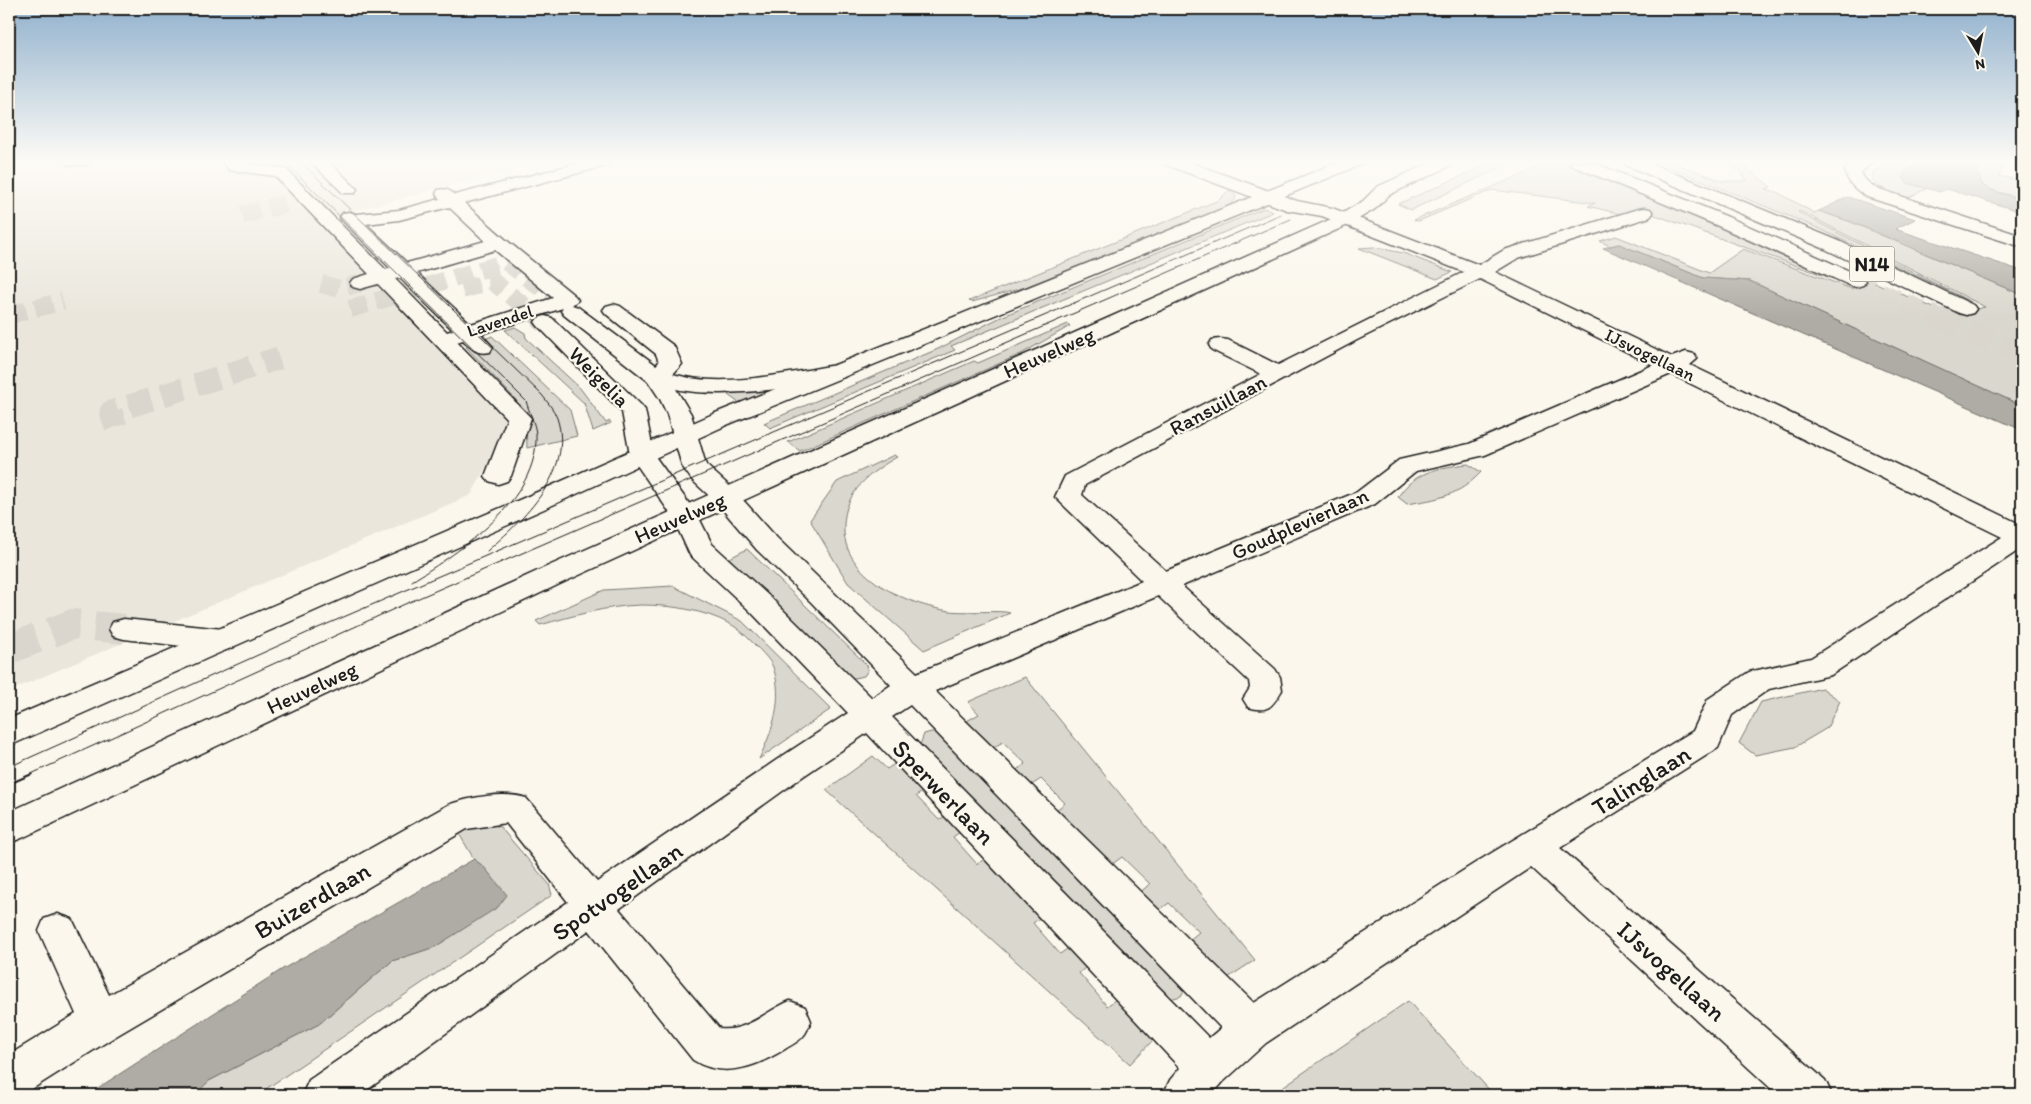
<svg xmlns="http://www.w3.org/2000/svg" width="2031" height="1104" viewBox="0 0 2031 1104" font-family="Itim,sans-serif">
<rect width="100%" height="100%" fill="#fbf7ec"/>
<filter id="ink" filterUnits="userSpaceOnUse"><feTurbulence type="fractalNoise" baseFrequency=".02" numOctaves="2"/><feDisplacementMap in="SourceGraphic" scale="10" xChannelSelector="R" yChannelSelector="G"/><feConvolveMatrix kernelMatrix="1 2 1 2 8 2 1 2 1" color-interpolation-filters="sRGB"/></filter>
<g filter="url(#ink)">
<path fill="#eae6dc" d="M9 162H543L329 217 516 412 471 495 9 691Z"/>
<path fill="#dad7ce" stroke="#7b7a75" d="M1493 162H1513L1411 210 1398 204Z
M1539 162H1559L1585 172 1681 211 1833 279 1644 211 1620 214 1588 206 1595 203 1492 190 1419 221 1414 220 1545 165Z
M1657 162H1671L1723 181H1748L1729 162H1739L1771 187 1766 189 1777 192 1814 213 1819 211 1851 222 2022 295V406L1750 281 1703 278 1619 244 1610 246 1600 241 1616 236 1709 273 1743 249 1852 289 1876 283 1950 315 1985 307 1800 211 1798 212 1971 302 1820 229Z
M1892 162H1918L1904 173 1915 184 1928 188 1906 199 1880 187 1872 179 1873 172Z
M1978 162H2005L1999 176 2022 181V199L1986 188C1979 183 1976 171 1978 162Z
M1229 190 1236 196 1235 200 1227 207 1026 287 972 302 969 301 1219 200Z
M1264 208 1273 212 951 346 955 350 770 428 764 423 938 349 1001 317Z
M1374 247 1403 253 1452 272 1437 279 1359 248Z
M1068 324 1070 326 1021 354 800 451 788 442 974 361 978 363Z
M515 327 525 333 526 338 580 388 606 423 610 421 611 423 593 431 584 403 505 330Z
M492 336 570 410 577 436 527 448 526 422 516 400 466 347Z
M778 388 739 403 728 395 733 391Z
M894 455 897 457C870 472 845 492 844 525 841 577 908 605 950 611 963 613 1004 610 1010 613L924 650 848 583 810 520 837 482Z
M1468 464 1481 472C1459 496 1438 499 1407 504L1398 497C1413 472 1440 467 1468 464Z
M747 549 867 665 868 670 864 676 854 678 848 676 728 559Z
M673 586 742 621 831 709 759 759C773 730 784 699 773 667 770 660 762 652 756 646 748 638 740 629 730 624 704 610 670 605 641 605 606 606 573 616 540 625L536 621 604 590Z
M1025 677 1255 960 1226 979 1188 941 1199 932 1169 903 1158 911 1139 893 1150 884 1122 857 1111 865 1055 811 1065 803 1041 779 1030 786 1015 771 1026 764 1003 742 992 748 965 722 979 714 968 702Z
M1822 688 1840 701 1827 728 1795 747 1755 755 1739 743 1761 702Z
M931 732H939L1186 987 1181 996 1170 999 1160 995 920 745 924 734Z
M873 756 887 769 900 760 927 789 916 796 939 820 950 813 964 829 953 837 977 864 988 857 1044 915 1033 923 1060 954 1071 946 1090 964 1079 973 1107 1006 1119 997 1156 1037 1130 1064 826 790Z
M491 824 500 827 549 884 552 895 257 1095H195L209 1081 319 1024 392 961 435 947 484 867 474 859 458 832 471 826Z
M1408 1001 1494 1095H1287L1281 1088Z"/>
<path fill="#afaca5" stroke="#74726e" d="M1918 162H1978V172L1982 185 1995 192 2022 199V212L1947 189 1940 192 1907 183 1903 178 1904 173Z
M1848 197 1915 219 1895 229 2022 271V295L1851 222 1819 211Z
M1619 244 1703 278 1750 281 2016 403 2022 406V430L1603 248Z
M474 859 484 867 507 895 498 907 435 947 392 961 319 1024 209 1081 195 1095H87L281 970Z"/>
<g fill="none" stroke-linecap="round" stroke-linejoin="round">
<path stroke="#dad6cd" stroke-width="18" stroke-dasharray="18 9" stroke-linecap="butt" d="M242 215 292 202
M321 284 340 289 360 283
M462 290 492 281 540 318
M350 309 507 262 566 307
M9 315 63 301"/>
<path stroke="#dad6cd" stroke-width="23" stroke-dasharray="23 12" stroke-linecap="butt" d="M539 317 545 322
M116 427 111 412 279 358"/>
<path stroke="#dad6cd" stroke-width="30" stroke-dasharray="30 15" stroke-linecap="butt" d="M9 649 73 624 124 629"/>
<path stroke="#dad6cd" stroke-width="18" stroke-dasharray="18 9" stroke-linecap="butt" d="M1856 281 1941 318"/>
<path stroke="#dad6cd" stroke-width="23" stroke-dasharray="23 12" stroke-linecap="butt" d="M1938 317 2022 354"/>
<g stroke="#1c1c1c" stroke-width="3">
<path id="minor" d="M66 162H89L87 165H68Z
M223 162H240L286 169 386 270 390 268 343 221 340 217 343 213 349 212 356 214 399 210 440 199 436 194 438 190C446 188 449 190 455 195L583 162H611L609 165 464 203 505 239 575 296 578 300 572 305 578 307 656 365 659 362 656 354 606 314 603 310 606 306 613 304 620 306 674 346 682 364 673 374C722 389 786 373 836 365L844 367 847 372 844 377C799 388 721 399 676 389L691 414 706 465 735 491 777 538 917 673 1142 581 1055 497 1065 476 1261 374 1212 350 1209 345 1212 340 1220 339 1228 340 1278 365 1464 272 1322 216 1287 210 1167 165 1165 162H1189L1297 201 1332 208 1479 265 1504 250 1638 209 1644 208 1650 209 1653 213 1650 217 1518 258 1495 272 1672 357 1686 352 1694 354 1697 359 1690 365 2022 525V548L1831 675 1769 689 1732 715 1718 748 1560 848 1825 1080 1832 1095H1778L1531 867 1266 1043 1223 1082 1212 1095H1163L1170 1080 1180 1068 867 733 802 777 619 909 720 1029C747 1032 766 1011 790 1001L805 1007 811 1021C809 1025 807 1032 804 1035 800 1041 791 1045 785 1049 756 1067 723 1079 693 1060L589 930 360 1095H302L309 1080 568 902 506 823 467 829 116 1036 24 1094 9 1095V1055L76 1014 39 931 44 919 58 914 72 919 109 995 448 805C469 797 505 791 526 798L597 882 778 759 848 713 750 611 690 555 672 516 630 455 622 412 538 326 535 322 538 318 545 316 552 318 641 405 645 410 654 455 698 516 712 544 770 597 872 698 891 685 811 602 757 550 717 503 692 480 682 466 667 414 660 399 648 381 564 315 561 311 563 308 481 334 493 347 490 352C477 355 472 349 463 340L457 342 531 418 511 476 507 481 498 484 489 481 485 476 507 419 378 284 360 289 353 287 350 283 353 279 369 274 275 176 229 170ZM449 207 485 241 407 263 366 224 399 220ZM495 250 553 298 471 324 417 273ZM400 278 453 330 447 332 395 279ZM1480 279 1653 365 1469 444 1399 460 1357 492 1166 571 1082 495 1085 485 1357 340ZM1671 374 2002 537 1811 658 1749 672 1708 699 1693 731 1480 860 1254 1003 935 691 1158 596 1249 681 1250 688 1243 699 1248 707C1268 713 1272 707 1282 690L1280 677 1275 669 1182 586 1375 504 1416 471 1485 455ZM910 705 1221 1028 1209 1038 892 717Z
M311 162H329L357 189 355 193H343Z
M1854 162H1873L1861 172C1864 181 1871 185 1879 189L2022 236V247L1867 197C1856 190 1847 183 1845 170Z
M124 619 223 629 234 633 238 640 234 647 223 651 124 639 113 636 109 629 113 622Z"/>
</g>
<g stroke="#1c1c1c" stroke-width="3">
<path id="major" d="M1339 162H1362L1360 165 729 424 544 509 9 746V719L526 497 713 414Z
M1432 162H1454L1452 165 1389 195 1375 209 1350 224 564 582 22 838 9 843V812L544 568 1338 216 1363 201 1377 187Z
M1569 162H1592L1728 217 1863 277 1866 281 1863 285 1856 287 1849 285 1716 225 1571 165Z
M1624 162H1647L1839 241 1973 305 1976 309 1973 313 1966 315 1959 313 1825 249 1626 165Z"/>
</g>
<use href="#minor" fill="#fbf7ec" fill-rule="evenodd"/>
<use href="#major" fill="#fbf7ec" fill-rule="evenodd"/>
<path stroke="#1c1c1c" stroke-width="1" d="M285 162 526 401C529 412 535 423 536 434 539 500 461 551 412 581
M301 162 542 395C547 402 554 409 557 418 575 472 523 520 487 551
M9 767 318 628 1281 214
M29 775 405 604 1291 219"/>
<path stroke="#1c1c1c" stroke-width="2" d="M9 784 32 774"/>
</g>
</g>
<linearGradient id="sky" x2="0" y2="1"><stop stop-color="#91b1cd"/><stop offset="0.51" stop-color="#fdfbf6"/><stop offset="1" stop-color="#fdfbf6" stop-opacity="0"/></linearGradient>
<rect width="2031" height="317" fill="url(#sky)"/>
<g text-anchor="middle" stroke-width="4.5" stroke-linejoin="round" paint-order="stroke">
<g font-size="18" fill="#1c1c1c" stroke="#fbf7ec">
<text transform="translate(500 321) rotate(-18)" y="6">Lavendel</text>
<text transform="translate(1650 355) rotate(26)" y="6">IJsvogellaan</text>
</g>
<rect fill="#fbf7ec" stroke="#5f5e5a" stroke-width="1" x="1849.5" y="246.5" width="45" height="35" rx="4"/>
<g font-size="20" font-weight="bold" fill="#1c1c1c">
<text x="1872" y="271">N14</text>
</g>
<g font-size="21" fill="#1c1c1c" stroke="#fbf7ec">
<text transform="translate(1049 353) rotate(-24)" y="7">Heuvelweg</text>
<text transform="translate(599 377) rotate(45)" y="7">Weigelia</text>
<text transform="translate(1218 405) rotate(-28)" y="7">Ransuillaan</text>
<text transform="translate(680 518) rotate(-24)" y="7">Heuvelweg</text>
<text transform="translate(1300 524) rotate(-24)" y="7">Goudplevierlaan</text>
<text transform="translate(312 688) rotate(-25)" y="7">Heuvelweg</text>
</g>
<g font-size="25" fill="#1c1c1c" stroke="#fbf7ec">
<text transform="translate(1641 780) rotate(-32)" y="9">Talinglaan</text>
<text transform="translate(944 792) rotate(46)" y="9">Sperwerlaan</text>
<text transform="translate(617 891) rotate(-35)" y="9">Spotvogellaan</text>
<text transform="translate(312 900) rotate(-30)" y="9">Buizerdlaan</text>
<text transform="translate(1672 971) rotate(42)" y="9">IJsvogellaan</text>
</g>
</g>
<rect width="2031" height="1104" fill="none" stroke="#fbf7ec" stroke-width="30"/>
<rect x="15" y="15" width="2001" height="1074" fill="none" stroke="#1c1c1c" stroke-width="2" filter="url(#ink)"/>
<g transform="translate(1978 52) rotate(170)" stroke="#fbf7ec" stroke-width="4" paint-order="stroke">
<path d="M0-4L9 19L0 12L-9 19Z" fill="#1c1c1c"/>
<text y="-8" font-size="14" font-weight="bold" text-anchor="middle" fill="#1c1c1c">N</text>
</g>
</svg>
